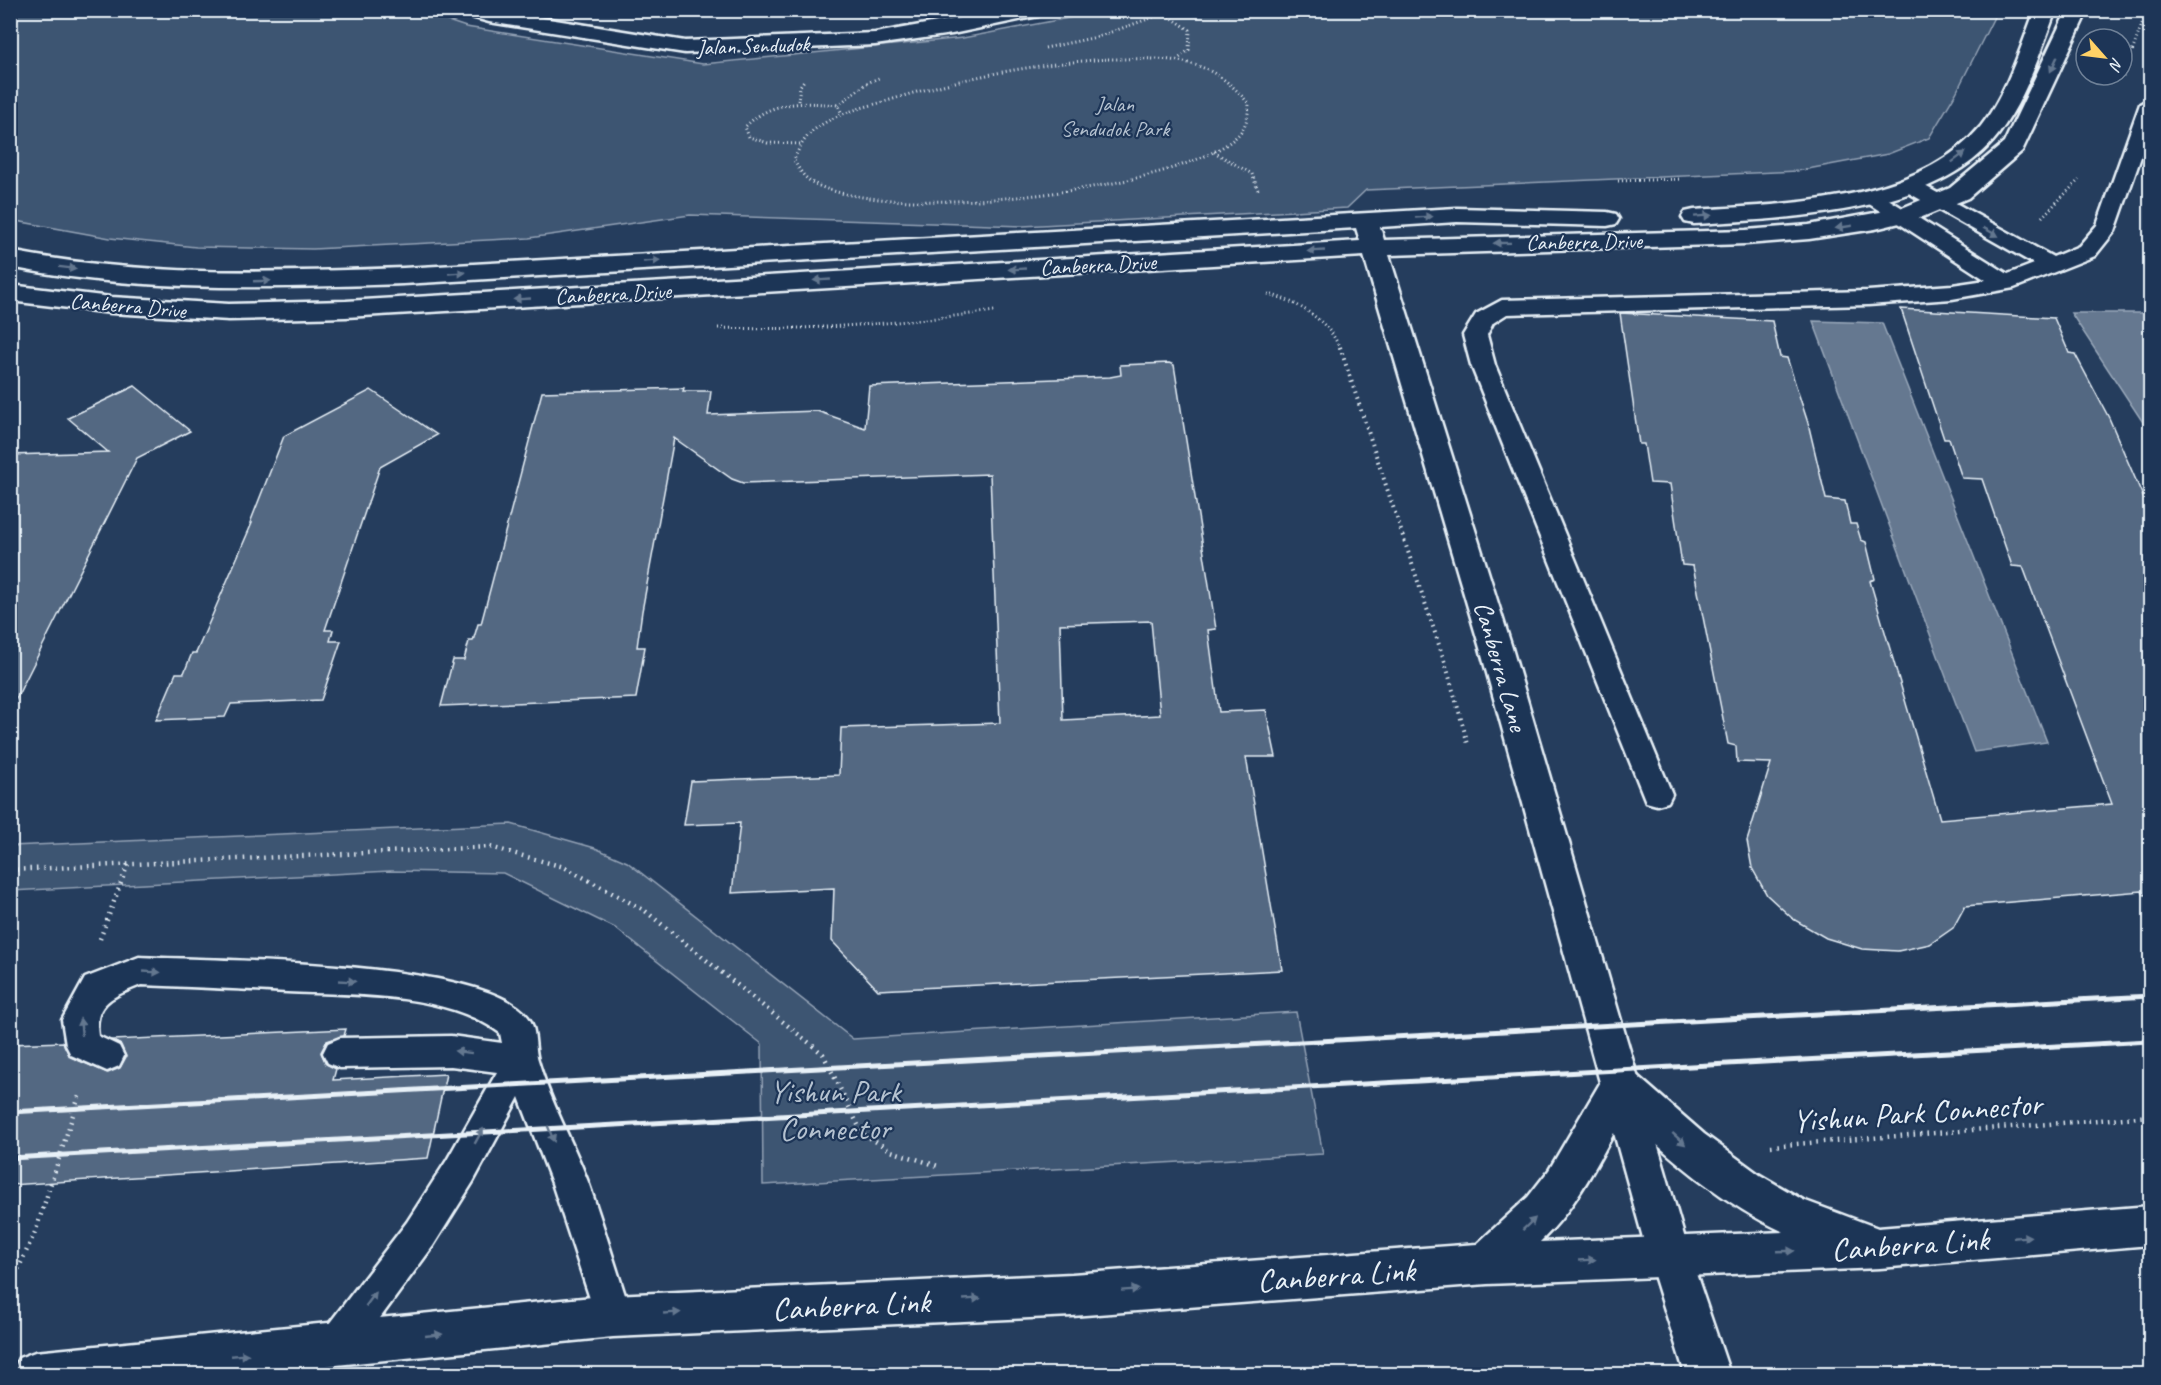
<svg xmlns="http://www.w3.org/2000/svg" width="2161" height="1385" viewBox="0 0 2161 1385" font-family="Caveat,sans-serif">
<rect width="100%" height="100%" fill="#253d5d"/>
<filter id="ink" filterUnits="userSpaceOnUse"><feTurbulence type="fractalNoise" baseFrequency=".0167" numOctaves="2"/><feDisplacementMap in="SourceGraphic" scale="12" xChannelSelector="R" yChannelSelector="G"/><feConvolveMatrix kernelMatrix="1 2 1 2 8 2 1 2 1" color-interpolation-filters="sRGB"/></filter>
<g filter="url(#ink)">
<path fill="#3e5472" stroke="#93a2b5" stroke-width="1.5" d="M1105 11H1997L1956 93 1929 138 1888 154 1797 171 1366 190 1347 208 1023 226 690 215 529 238 313 249 196 247 110 238 11 220V11H418L466 27 703 64 963 38Z
M511 824 595 848 627 862 853 1039 1296 1012 1323 1154 763 1185 762 1044 615 928 503 873 390 871 11 891V846Z"/>
<path fill="#657890" stroke="#99a8ba" stroke-width="1.5" d="M2071 313H2147L2150 318V433Z
M1813 321 1882 323 2047 742 1974 752Z"/>
<path fill="#536782" stroke="#e8f1f8" stroke-width="1.5" fill-rule="evenodd" d="M1901 309 2054 318 2069 353 2075 354 2109 418 2151 515V894L2144 895 2142 891 1965 906 1953 928 1930 944 1898 951 1862 949 1826 938 1793 919 1767 895 1752 868 1747 841 1771 763 1737 762 1736 746 1728 744 1693 566 1682 565 1670 484 1650 483 1644 444H1639L1620 313 1772 321 1780 357 1787 358 1808 423 1826 499 1845 501 1850 524H1856L1861 540 1866 542 1875 579 1870 581 1940 819 2112 804 2023 567 2012 566 1982 479 1962 478 1949 439H1944Z
M1169 363 1174 365 1216 629 1208 630 1219 712 1266 710 1276 757H1246L1282 970 878 990 832 941 834 888 732 893 740 823 684 825 691 781 839 775 841 728 1000 723 990 474 743 483 732 479 674 438 642 611 637 647H645L636 698 441 706 453 660H464L469 641H473L478 624H481L542 392 684 388 683 391H711L708 415 817 411 865 428 869 386 1110 377 1121 375 1120 365ZM1151 621 1160 715 1063 720 1060 624Z
M135 386 190 431 137 458 10 711V455L108 452 68 418Z
M371 390 437 435 380 467 325 630H333L330 641H341L321 700 231 704 225 717 156 720 176 673H184L192 653H196L252 523H250L284 436Z
M346 1029 344 1036 327 1041 321 1052 326 1064 336 1069 333 1080 446 1074 428 1158 10 1185V1044L63 1042 70 1057 108 1073 120 1068 126 1057 121 1045 111 1040Z"/>
<g fill="none" stroke-linecap="round" stroke-linejoin="round">
<g stroke="#e8f1f8" stroke-width="5">
<path id="service" d="M2150 98V131L2115 231 2095 256 2014 288 1952 299 1868 305 1507 314 1493 323 1487 335 1495 365 1672 794 1668 802 1657 805 1646 802 1471 365 1463 335 1476 314 1502 300 1868 291 1952 285 1986 280 1863 200 1860 196 1863 192H1877L2008 274 2034 264 1900 188 1897 184 1900 180H1914L2053 257 2079 246 2097 225 2140 104Z
M139 957C215 961 484 959 528 1017 537 1028 534 1047 538 1060 550 1102 573 1142 588 1182 604 1226 617 1272 632 1316L626 1329 613 1334 600 1329 552 1183 519 1097 473 1182 433 1246 350 1359 336 1365 322 1359 317 1346 322 1333 407 1222 447 1160 497 1072 451 1066 340 1068 328 1063 323 1053 328 1043 340 1038 451 1036 502 1043 500 1033C445 992 354 995 287 992 239 989 190 987 141 985 114 996 93 1002 98 1036L119 1046 124 1056 119 1066 107 1071 71 1055 66 1045 62 1020 85 978Z"/>
</g>
<g stroke="#e8f1f8" stroke-width="5">
<path id="minor" d="M458 10H494L685 41 875 33 1005 10H1048L1038 16 952 34 875 45 685 53 489 22 461 14Z
M2035 10H2056C2040 53 2026 98 1998 135 1936 215 1787 218 1694 224L1685 222 1682 217 1685 212 1694 210C1785 204 1917 203 1981 126 2007 93 2020 49 2035 10Z
M2067 10H2088L2022 151 1968 198 1920 218 1875 229 1809 239 1746 244 1389 255 1512 648 1690 1256 1730 1374H1685L1648 1256 1480 648 1364 256 346 317 229 320 111 313 10 301V285L111 297 229 304 346 301 1360 241 1356 228 403 284C271 288 141 293 10 267V251C141 277 271 273 403 268L1457 208 1607 212 1616 214 1619 219 1616 224 1607 226 1457 222 1380 227 1384 240 1746 230 1809 225 1902 208 1950 188 2004 143Z"/>
</g>
<g stroke="#e8f1f8" stroke-width="5">
<path id="primary" d="M1620 1068 1634 1073 1704 1134 1760 1175 1803 1200 1878 1228 2150 1206V1245L1880 1268 1487 1284 1072 1316 613 1337 247 1374H12L19 1358 35 1352 613 1295 1072 1274 1477 1244 1528 1197 1549 1170 1606 1073ZM1624 1115C1673 1160 1723 1204 1784 1232L1540 1242C1578 1206 1599 1159 1624 1115Z"/>
</g>
<path stroke="#e8f1f8" stroke-width="3" stroke-dasharray="1 3" stroke-linecap="butt" d="M1166 14 1190 30 1189 50 1177 60
M1045 48 1097 37 1165 13 1198 10
M1108 59C1169 59 1207 53 1249 104 1248 115 1247 125 1239 134 1187 192 876 225 810 181 803 176 798 168 794 160 799 147 806 135 818 127 838 113 864 107 887 101 959 78 1032 64 1108 59Z
M2123 77 2147 10
M798 101 800 86 805 79
M838 105 867 83 881 77
M800 144 768 143 749 137 745 127C771 100 803 102 838 105L842 114
M1214 152 1252 174 1258 190
M1618 181 1682 179
M2042 217 2079 180
M1268 294C1296 301 1329 320 1340 349
M718 328C811 331 903 323 995 311"/>
<path stroke="#e8f1f8" stroke-width="4" stroke-dasharray="1.5 4.5" stroke-linecap="butt" d="M1340 347 1447 669 1468 744"/>
<path stroke="#e8f1f8" stroke-width="4.5" stroke-dasharray="1.5 5" stroke-linecap="butt" d="M10 870 490 847 564 867 644 910 823 1054 862 1133 891 1151 938 1166
M100 939 128 864
M1771 1146 2150 1116
M10 1287 36 1230 80 1093"/>
<use href="#service" fill="#1d3557" fill-rule="evenodd"/>
<use href="#minor" fill="#1d3557" fill-rule="evenodd"/>
<use href="#primary" fill="#1d3557" fill-rule="evenodd"/>
<path stroke="#e8f1f8" stroke-width="5" d="M10 1112 2150 996
M10 1158 2150 1041"/>
</g>
<defs><path id="oneway-solid" d="M-6-.8H1V-3.2L6.5 0L1 3.2V.8H-6Z" transform="scale(1.5)"/></defs>
<g fill="#64778f">
<use href="#oneway-solid" transform="translate(2054 64) rotate(115)"/>
<use href="#oneway-solid" transform="translate(1959 157) rotate(-37)"/>
<use href="#oneway-solid" transform="translate(1703 216) rotate(-4)"/>
<use href="#oneway-solid" transform="translate(1424 217) rotate(-3)"/>
<use href="#oneway-solid" transform="translate(1844 227) rotate(171)"/>
<use href="#oneway-solid" transform="translate(1991 232) rotate(29)"/>
<use href="#oneway-solid" transform="translate(1502 243) rotate(179)"/>
<use href="#oneway-solid" transform="translate(1316 251) rotate(177)"/>
<use href="#oneway-solid" transform="translate(652 261) rotate(-3)"/>
<use href="#oneway-solid" transform="translate(68 268) rotate(7)"/>
<use href="#oneway-solid" transform="translate(1017 269) rotate(177)"/>
<use href="#oneway-solid" transform="translate(457 273) rotate(-3)"/>
<use href="#oneway-solid" transform="translate(822 280) rotate(177)"/>
<use href="#oneway-solid" transform="translate(262 281) rotate(-2)"/>
<use href="#oneway-solid" transform="translate(522 299) rotate(177)"/>
<use href="#oneway-solid" transform="translate(152 972) rotate(3)"/>
<use href="#oneway-solid" transform="translate(347 981) rotate(3)"/>
<use href="#oneway-solid" transform="translate(81 1027) rotate(-96)"/>
<use href="#oneway-solid" transform="translate(463 1052) rotate(-173)"/>
<use href="#oneway-solid" transform="translate(551 1134) rotate(68)"/>
<use href="#oneway-solid" transform="translate(479 1136) rotate(-61)"/>
<use href="#oneway-solid" transform="translate(1679 1139) rotate(42)"/>
<use href="#oneway-solid" transform="translate(1529 1224) rotate(-43)"/>
<use href="#oneway-solid" transform="translate(2022 1237) rotate(-5)"/>
<use href="#oneway-solid" transform="translate(1786 1251) rotate(-2)"/>
<use href="#oneway-solid" transform="translate(1587 1260) rotate(-3)"/>
<use href="#oneway-solid" transform="translate(1130 1290) rotate(-4)"/>
<use href="#oneway-solid" transform="translate(371 1299) rotate(-53)"/>
<use href="#oneway-solid" transform="translate(972 1299) rotate(-3)"/>
<use href="#oneway-solid" transform="translate(672 1313) rotate(-3)"/>
<use href="#oneway-solid" transform="translate(434 1335) rotate(-6)"/>
<use href="#oneway-solid" transform="translate(240 1355) rotate(-5)"/>
</g>
</g>
<g text-anchor="middle" stroke-width="4.5" stroke-linejoin="round" paint-order="stroke">
<g font-size="22" fill="#e8f1f8" stroke="#1d3557">
<text transform="translate(753 45) rotate(-2)" y="8">Jalan Sendudok</text>
<text transform="translate(1584 241) rotate(-1)" y="8">Canberra Drive</text>
<text transform="translate(1098 264) rotate(-3)" y="8">Canberra Drive</text>
<text transform="translate(613 293) rotate(-3)" y="8">Canberra Drive</text>
<text transform="translate(128 305) rotate(5)" y="8">Canberra Drive</text>
</g>
<g font-size="22" fill="#b5c2d0" stroke="#1d3557">
<text x="1115" y="111">Jalan<tspan x="1115" dy="25">Sendudok Park</tspan></text>
</g>
<g font-size="26" fill="#e8f1f8" stroke="#1d3557">
<text transform="translate(1501 666) rotate(74)" y="9">Canberra Lane</text>
</g>
<g font-size="32" fill="#b5c2d0" stroke="#1d3557">
<text x="835" y="1102">Yishun Park<tspan x="835" dy="37">Connector</tspan></text>
</g>
<g font-size="32" fill="#e8f1f8" stroke="#1d3557">
<text transform="translate(1917 1112) rotate(-4)" y="11">Yishun Park Connector</text>
<text transform="translate(1910 1244) rotate(-4)" y="11">Canberra Link</text>
<text transform="translate(1336 1275) rotate(-4)" y="11">Canberra Link</text>
<text transform="translate(851 1305) rotate(-3)" y="11">Canberra Link</text>
</g>
</g>
<rect width="2161" height="1385" fill="none" stroke="#1d3557" stroke-width="36"/>
<rect x="18" y="18" width="2125" height="1349" fill="none" stroke="#e8f1f8" stroke-width="2" filter="url(#ink)"/>
<g transform="translate(2104 57) rotate(118)"><circle r="28" fill="#1d3557" stroke="#6e8097" stroke-width="1.5"/>
<path d="M0-4.5L10 22L0 15L-10 22Z" fill="#ffd166"/>
<text y="-9" font-size="16" font-weight="bold" text-anchor="middle" fill="#e8f1f8">N</text>
</g>
</svg>
